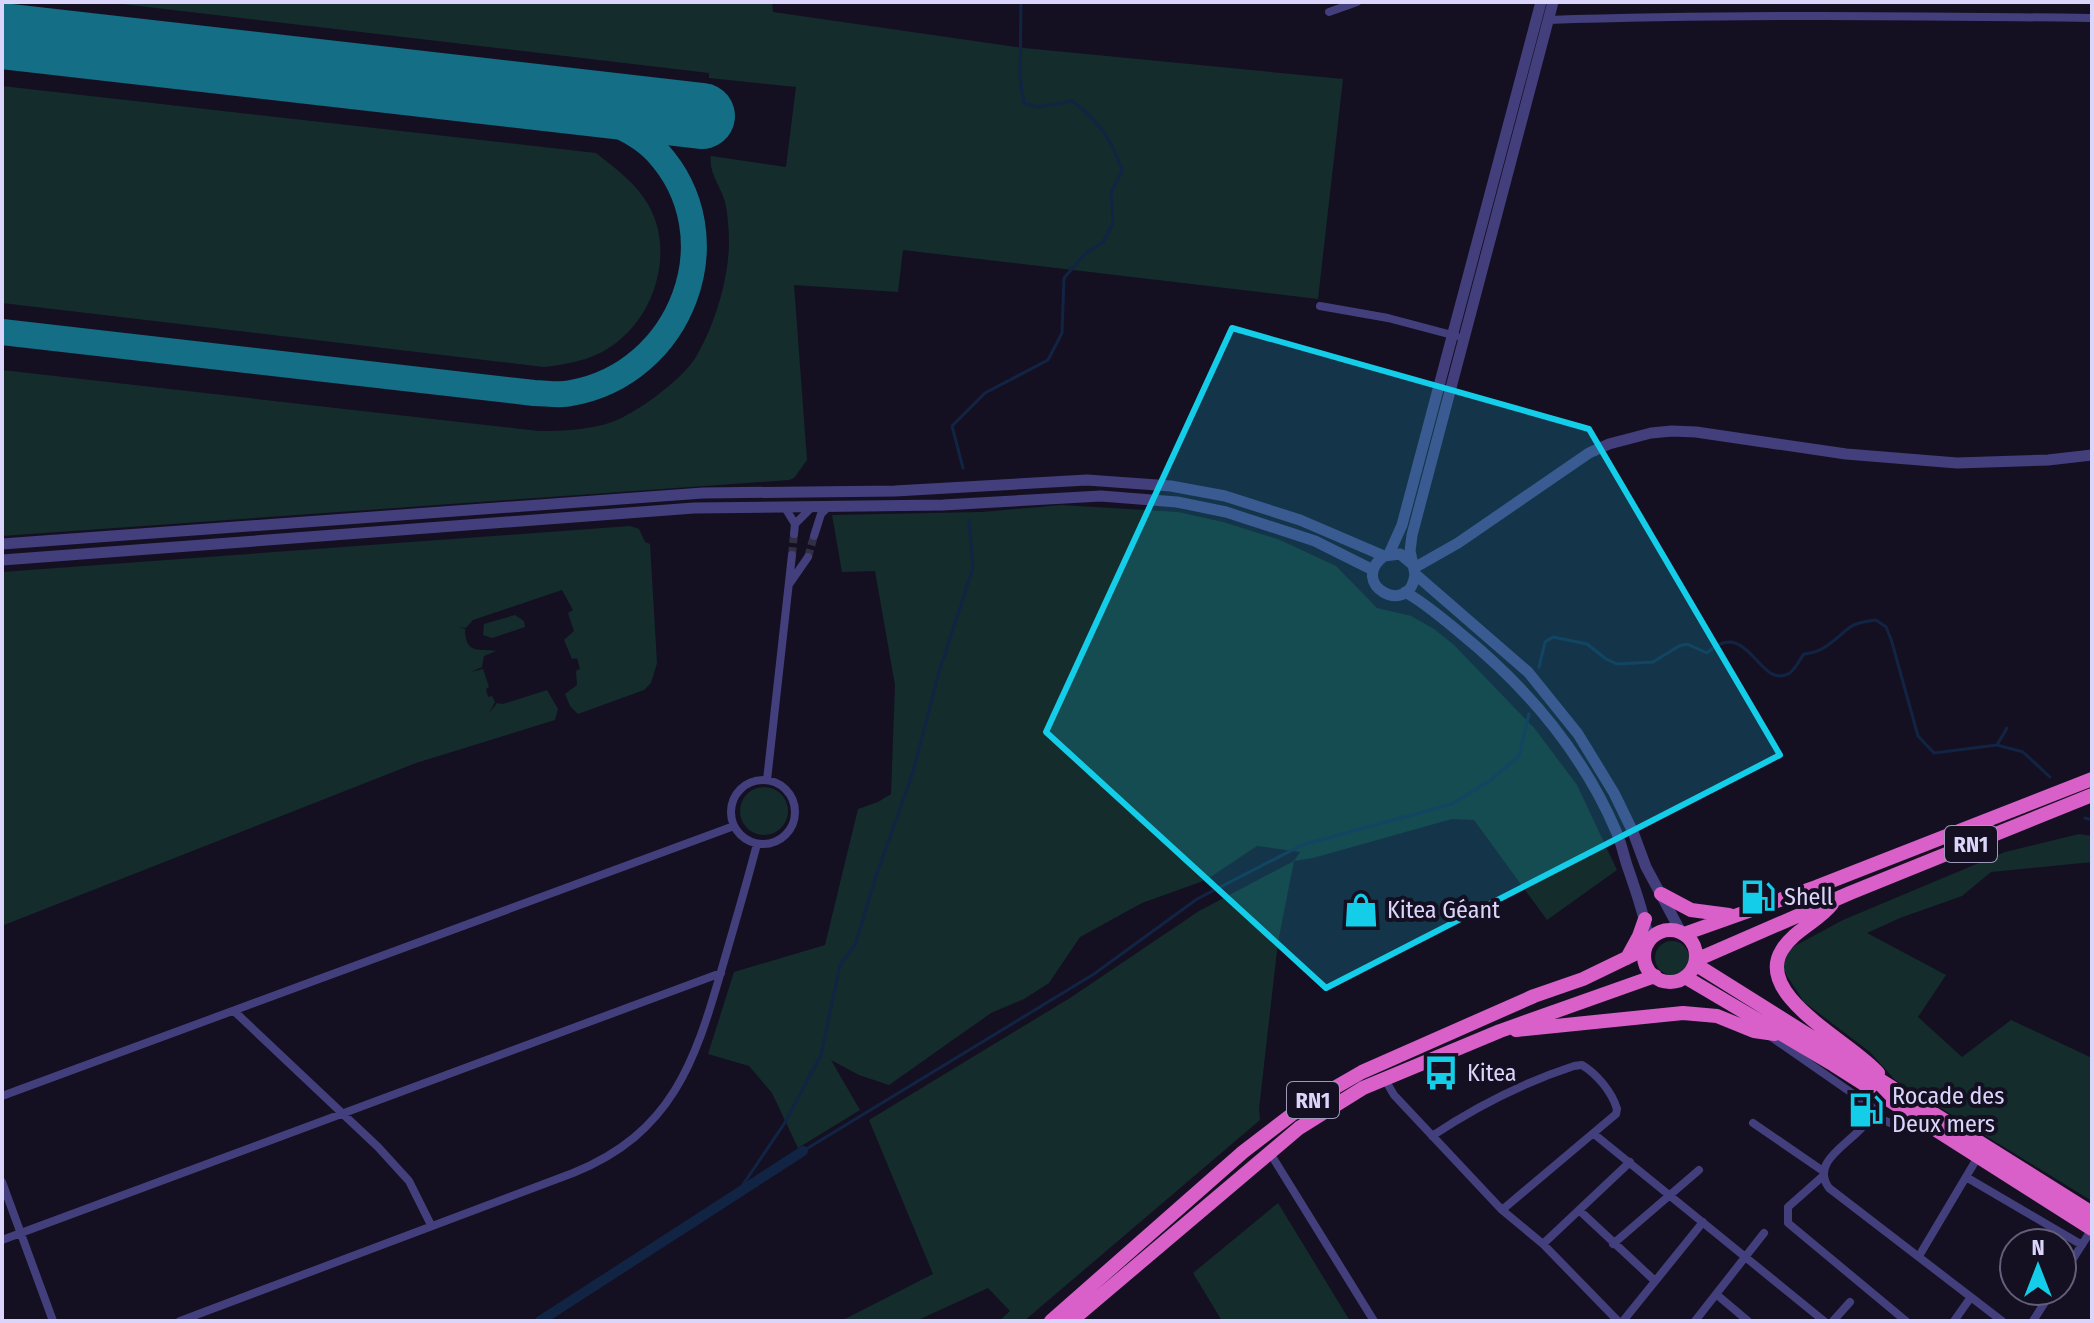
<svg xmlns="http://www.w3.org/2000/svg" width="2094" height="1323" viewBox="0 0 2094 1323" font-family="'Fira Sans Condensed',sans-serif">
<rect width="100%" height="100%" fill="#141022"/>
<path fill="#142c2c" d="M105 2H772L773 12 1024 48 1343 79 1318 299 903 250 898 292 794 285 807 460 794 478 789 480 2 536V370L539 431C564 431 589 430 612 422 635 414 680 381 694 360 714 328 728 282 729 244 729 232 728 214 725 202 721 187 708 172 711 156L786 167 796 87 709 78V73Z
M2 86 596 153C615 168 637 184 649 206 677 257 651 329 598 354 580 362 562 365 544 367L2 303Z
M1061 505 1178 512 1223 522 1280 540 1336 566 1377 608 1411 616 1434 629 1454 645 1535 729 1577 785 1617 870 1547 920 1474 820 1452 819 1313 858 1294 861 1278 942 1259 1109 1260 1120 1024 1321H999L1010 1311 988 1288 916 1321H841L933 1274 869 1120 1070 998 1199 911 1294 861 1300 852 1257 846 1206 880 1142 903 1080 937 1049 983 1024 999 991 1013 889 1085 859 1075 831 1060 860 1110 798 1148 772 1093 749 1066 708 1054 734 972 825 945 858 809 878 802 891 794 895 685 875 571 842 572 832 515 981 512Z
M630 526 639 529 645 542 650 544 657 663 651 683 644 690 578 714 570 706 565 694 577 685 576 671 580 669 577 658 572 659 564 640 574 631 568 613 573 610 562 590 473 620 466 628 459 627 465 629C465 656 481 648 496 651L484 656 482 667 471 672 483 669 489 687 486 689 488 697 492 696 495 702 489 713 497 703 503 704 547 690 558 709 555 720 416 763 4 925 2 922V572Z
M515 615 524 621 525 627 492 638 483 635 484 624Z
M740 811a24 24 0 1 1 48 0a24 24 0 1 1-48 0Z
M2079 834 2092 836V862L1991 872 1962 896 1900 918 1867 933 1946 975 1918 1017 1962 1057 2011 1020 2092 1058V1201L1895 1080 1870 1052 1804 1002 1787 976 1778 955 1843 920 2005 852Z
M1655 958a17 17 0 1 1 34 0a17 17 0 1 1-34 0Z
M1278 1203 1350 1321H1222L1193 1273Z"/>
<g fill="none" stroke-linecap="round" stroke-linejoin="round">
<path stroke="#122444" stroke-width="3" d="M963 468 952 426 985 393 1048 360 1062 333 1064 278 1085 254 1103 242 1113 223 1111 192 1122 171C1111 138 1100 122 1072 101L1037 107 1024 103 1020 78 1021 2
M1539 667 1545 642 1553 637 1587 644 1606 659 1617 664 1653 662 1679 646 1687 644 1707 653C1748 615 1758 689 1788 674 1795 671 1799 660 1804 654 1825 652 1835 639 1850 627 1857 622 1868 621 1876 620L1886 627 1891 639 1918 736 1934 753 1997 745 2007 728
M1997 745 2023 752 2050 777
M2085 818 2092 820
M803 1151 1094 974 1197 899 1302 845 1452 804 1491 780 1519 756 1529 714
M738 1192 784 1124 821 1055 840 965 855 945 877 873 913 772 939 672 973 568 969 521"/>
<path stroke="#122444" stroke-width="10" d="M540 1321 803 1151"/>
<path stroke="#146e85" stroke-width="26" d="M2 332 534 393C546 393 560 396 571 393 681 374 735 237 657 152 629 121 570 108 530 96"/>
<path stroke="#146e85" stroke-width="66" d="M2 36 702 116"/>
<path stroke="#322e43" stroke-width="8" stroke-dasharray="8 4" stroke-linecap="butt" d="M792 555 794 534
M808 557 814 536"/>
<path stroke="#433f7d" stroke-width="8" d="M1329 12 1357 2
M1548 20C1730 14 1910 16 2092 18
M1320 306 1388 318 1456 336
M784 506 795 524 794 534
M795 524 813 506
M814 536 821 514 829 506
M790 583 808 557
M731 812a32 32 0 1 1 64 0a32 32 0 1 1-64 0Z
M767 780 792 555
M234 1011 378 1147 409 1181 431 1225
M1767 1034 1872 1107C1872 1137 1805 1155 1829 1188L2002 1321
M1384 1078 1394 1095 1502 1210 1543 1244 1618 1321
M2 1096 734 826
M1871 1115 1900 1127 1903 1126 1909 1114
M1753 1123 1823 1171
M1594 1134 1824 1321
M1432 1136C1477 1106 1522 1083 1574 1066L1582 1065C1597 1074 1612 1092 1617 1109L1616 1114 1502 1210
M1270 1153 1374 1321
M1823 1176 1788 1207V1223L1906 1321
M1966 1177 2082 1245
M2 1182 53 1321
M1579 1210 1655 1281
M2 1240 721 973
M1543 1244 1630 1162
M1613 1244 1699 1170
M1919 1256 1979 1155
M2062 1276 2092 1229
M1716 1294 1748 1321
M180 1321 573 1173C672 1133 695 1062 722 968 734 927 746 886 757 844
M1623 1321 1703 1222
M1695 1321 1764 1233
M1833 1321 1850 1302
M1954 1321 1971 1297
M2033 1321 2052 1291"/>
<path stroke="#433f7d" stroke-width="11" d="M1553 2 1412 535 1410 551 1415 574 1528 672 1578 734 1614 793 1633 832 1646 867 1681 932
M2 544 703 493 895 491 1087 480 1171 486 1225 496 1300 520 1384 556 1400 554 1412 564
M1389 554 1402 525 1541 2
M1384 556C1347 584 1410 619 1415 574
M2 560 694 508 943 505 1101 496 1177 502 1226 512 1315 541 1373 570
M1414 568 1458 543 1589 453 1609 444 1651 433 1672 431 1696 432 1846 454 1957 463 2048 460 2092 455
M1405 592C1425 603 1442 618 1459 632 1526 686 1582 752 1616 831 1622 844 1624 858 1629 871 1637 895 1645 916 1649 942"/>
<path stroke="#d960c8" stroke-width="14" d="M1661 894 1691 910 1729 915
M1832 904C1818 922 1794 930 1782 950 1753 996 1853 1043 1878 1073
M1644 956a26 26 0 1 1 52 0a26 26 0 1 1-52 0Z
M1684 934 1816 887 2092 779
M1627 958 1639 936 1645 919
M1696 960 1850 893 2092 795
M1695 964 2092 1213
M1685 977 1834 1065 2092 1229
M1516 1030 1683 1013 1717 1016 1754 1031 1775 1034
M1051 1321 1243 1152 1303 1106 1362 1072 1534 996 1583 979 1645 949
M1071 1321 1299 1128 1363 1088 1500 1031 1655 976"/>
</g>
<path fill="#14cde8" fill-opacity="0.2" stroke="#14cde8" stroke-width="6" stroke-linejoin="round" d="M1232 328 1589 429 1780 755 1326 988 1046 732Z"/>
<defs>
<g id="fuel-bare" transform="scale(2.76)"><path d="M-5.5-6h7V0h2V4h1.3V-2.5L3-4.5l.8-.8L6-3V5H2.5V1h-1V6h-7ZM-4.2-4.7v3.2H.2V-4.7Z" fill="#14cde8" stroke="#141022" stroke-width="2.5" paint-order="stroke"/></g>
<g id="shop-bare" transform="scale(2.76)"><path d="M-5-2.5h2.3a2.7 3.5 0 0 1 5.4 0H5L5.5 6h-11ZM-1.5-2.5h3a1.5 2.3 0 0 0-3 0Z" fill="#14cde8" stroke="#141022" stroke-width="2.5" paint-order="stroke"/></g>
<g id="bus-bare" transform="scale(2.76)"><path d="M-5-6H5V4H4V6H2V4H-2V6H-4V4H-5ZM-3.5-4V0h7V-4ZM-3.5 1.2v1.5H-2V1.2ZM2 1.2v1.5H3.5V1.2Z" fill="#14cde8" stroke="#141022" stroke-width="2.5" paint-order="stroke"/></g>
</defs>
<g fill-rule="evenodd">
<use href="#fuel-bare" x="1758" y="897"/>
<use href="#shop-bare" x="1361" y="910"/>
<use href="#bus-bare" x="1441" y="1073"/>
<use href="#fuel-bare" x="1866" y="1110"/>
</g>
<g text-anchor="middle" stroke-width="8" stroke-linejoin="round" paint-order="stroke">
<g fill="#141022" stroke="#9f9aba" stroke-width="2">
<rect x="1945" y="826" width="52" height="36" rx="6"/>
<rect x="1287" y="1082" width="52" height="36" rx="6"/>
</g>
<g font-size="22" font-weight="bold" fill="#dbd5fb">
<text x="1971" y="852">RN1</text>
<text x="1313" y="1108">RN1</text>
</g>
<g font-size="24" fill="#dbd5fb" stroke="#141022" text-anchor="start">
<text x="1784" y="905">Shell</text>
<text x="1387" y="918">Kitea Géant</text>
<text x="1467" y="1081">Kitea</text>
<text x="1892" y="1104">Rocade des<tspan x="1892" dy="28">Deux mers</tspan></text>
</g>
</g>
<rect width="2094" height="1323" fill="none" stroke="#dbd5fb" stroke-width="8"/>
<g transform="translate(2038 1267)"><circle r="38" fill="#141022" stroke="#645f79" stroke-width="2"/>
<path d="M0-6L14 30L0 20L-14 30Z" fill="#14cde8"/>
<text y="-12" font-size="22" font-weight="bold" text-anchor="middle" fill="#dbd5fb">N</text>
</g>
</svg>
